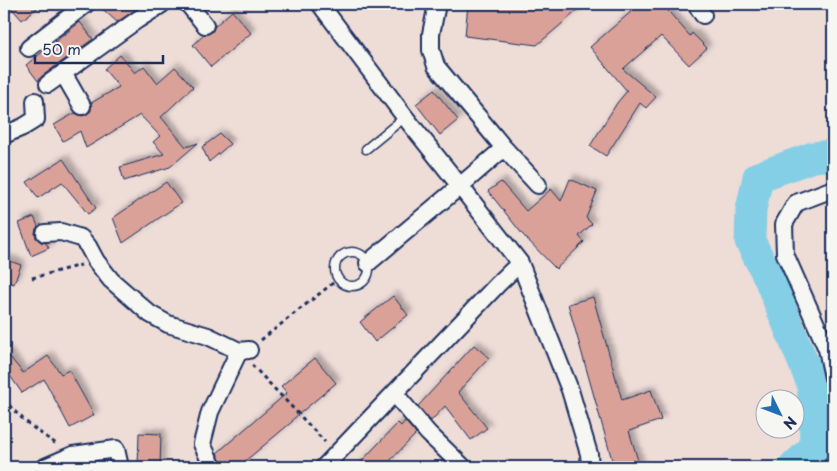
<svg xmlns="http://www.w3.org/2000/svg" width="837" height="471" viewBox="0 0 837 471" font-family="'Playpen Sans',sans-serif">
<defs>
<filter id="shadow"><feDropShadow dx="4.5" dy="-4.5" stdDeviation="2.5" flood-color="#0004"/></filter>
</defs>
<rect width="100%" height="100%" fill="#eedcd7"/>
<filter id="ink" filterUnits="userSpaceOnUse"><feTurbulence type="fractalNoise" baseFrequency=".02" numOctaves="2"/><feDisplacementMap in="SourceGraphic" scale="10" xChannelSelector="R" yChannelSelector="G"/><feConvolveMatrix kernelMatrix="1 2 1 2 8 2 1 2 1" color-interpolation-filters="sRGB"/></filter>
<g filter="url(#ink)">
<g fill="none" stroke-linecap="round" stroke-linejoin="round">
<path stroke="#85cfe6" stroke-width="31" d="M794 467 815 447 814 406 812 384 768 276 750 241 751 210 758 177 813 157 833 155"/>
</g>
<path fill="#daa198" stroke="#1b2f5e" filter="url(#shadow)" d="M8 4H42L22 20Z
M97 4H144L117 22Z
M468 4H585L537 45 465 36Z
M640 4H662L690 36 692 33 707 48 689 65 661 36 623 69 656 97 646 108 640 103 606 156 590 146 617 103 627 91 590 47Z
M232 11 251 33 211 67 193 45 204 35 212 32 215 26Z
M80 22 93 39 42 76 38 81 26 65Z
M120 55 135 73 144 66 157 83 175 67 193 87 161 117 186 147 198 143 170 167 124 181 120 167 164 154 153 142 160 136 140 115 86 148 80 131 63 141 54 125 75 113 82 116 87 114 91 111V103L119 87 104 69Z
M434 90 458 120 440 135 416 104Z
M220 134 230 144 209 162 202 147Z
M63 159 96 208 88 214 62 182 38 198 27 182Z
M570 179 597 191 586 218 592 224 579 236 584 242 556 269 523 235 488 191 501 182 526 211 551 189 561 201Z
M166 182 181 203 123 243 113 218Z
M34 217 38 226 36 229 35 233 36 238 41 242 46 243 49 248 31 256 19 223Z
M4 259 21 265 14 284 4 281Z
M393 296 408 315 375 342 360 322Z
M593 297 622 400 651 390 661 420 629 431 640 467H614L568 304Z
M474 345 489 358 458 392 487 428 471 440 445 406 431 421 418 406Z
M4 350 23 373 48 356 61 374 69 370 94 415 70 428 44 379 22 393 4 367Z
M315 358 336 383 292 420 293 421 238 467H223L217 453 287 393 281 386Z
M405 421 416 434 384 467H356L398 423 401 426Z
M139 433 161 434 160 467H138Z"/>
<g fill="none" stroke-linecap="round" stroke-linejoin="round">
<g stroke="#1b2f5e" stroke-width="11">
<path id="lane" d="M366 149 405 117
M335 269a17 17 0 1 1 34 0a17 17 0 1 1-34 0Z"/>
</g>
<g stroke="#1b2f5e" stroke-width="20">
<path id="street" d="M188 4 205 25
M320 4 405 117 460 186 520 263 570 390 589 454 590 467
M437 4 431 34V50L436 66 504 148 538 185
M696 4 703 15
M29 48 86 4
M63 73 82 106
M48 84 137 20 162 4
M4 135 23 127 36 119 35 101
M833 189 796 203 784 224 785 254 827 349 833 378
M45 233 61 232 81 238 88 246 96 261 111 280 150 314 168 324 208 336 239 351 249 350
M368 263 460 186 504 148
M395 394 428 433 463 467
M45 467 73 455 116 449 120 467
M213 467 202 444 210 412 239 351
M324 467 498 284 520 263
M832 467 833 464"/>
</g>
<path stroke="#1b2f5e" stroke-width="3" stroke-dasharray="4 4" stroke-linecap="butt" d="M32 278 81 265
M261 340 338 279
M252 365 325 442
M4 399C19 418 38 432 58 445"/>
<use href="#lane" stroke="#f6f6f2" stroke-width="8"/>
<use href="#street" stroke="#f6f6f2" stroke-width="16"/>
</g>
</g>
<rect width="837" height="471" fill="none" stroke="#f6f6f2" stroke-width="20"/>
<rect x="10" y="10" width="817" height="451" fill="none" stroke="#1b2f5e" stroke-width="2" filter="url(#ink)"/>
<g transform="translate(780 414) rotate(132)"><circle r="24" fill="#f6f6f2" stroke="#9ea6b7"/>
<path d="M0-4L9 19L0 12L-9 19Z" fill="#1f6fb2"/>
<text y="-8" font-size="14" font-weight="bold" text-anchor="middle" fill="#1b2f5e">N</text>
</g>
<path d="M35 55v8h128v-8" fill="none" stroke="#1b2f5e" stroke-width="2.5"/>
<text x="42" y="55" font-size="15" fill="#1b2f5e" stroke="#f6f6f2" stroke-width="4" paint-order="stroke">50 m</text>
</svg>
